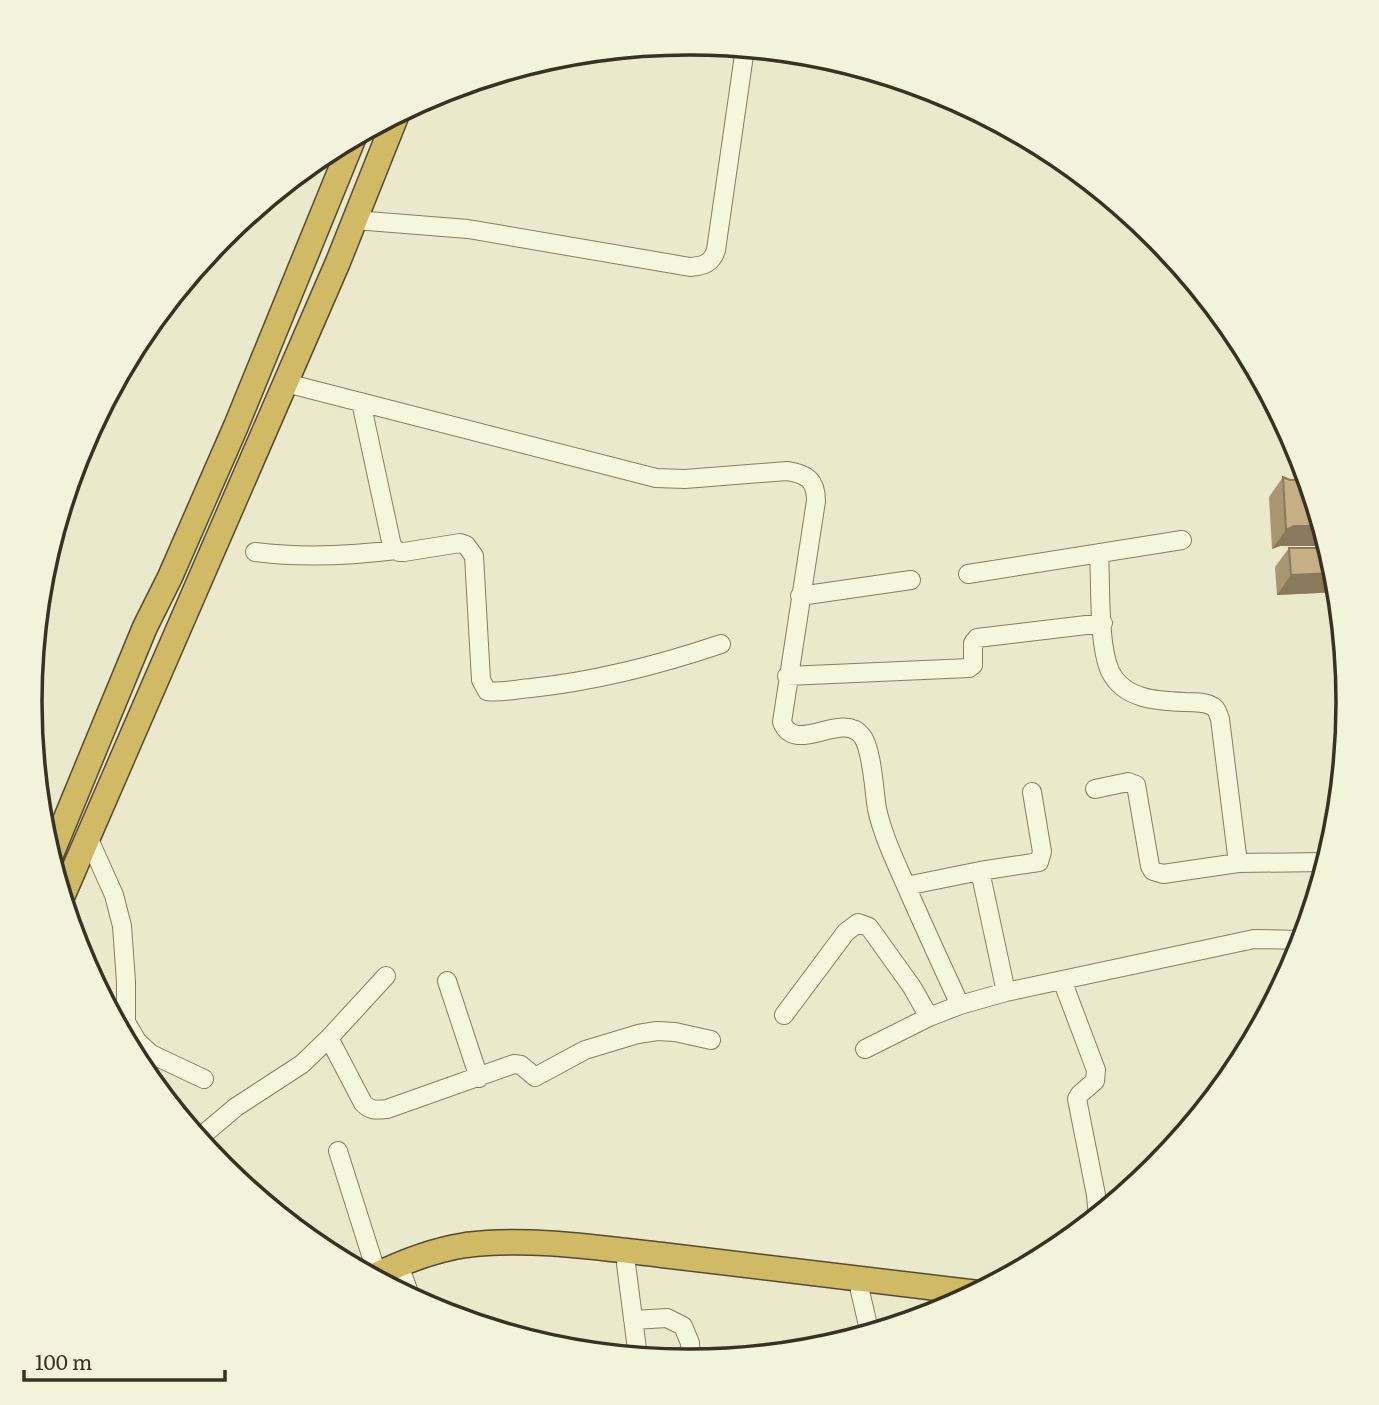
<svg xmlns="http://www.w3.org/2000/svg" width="1379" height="1405" viewBox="0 0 1379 1405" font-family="Literata,serif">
<rect width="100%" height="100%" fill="#ebe9cb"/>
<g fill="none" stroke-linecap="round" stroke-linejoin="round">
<g stroke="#867d61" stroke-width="20">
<path id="minor" d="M355 220 468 229 690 267C704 266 712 263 716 250L745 48
M286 383 656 478 685 479 787 471C807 474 816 480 816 501L782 722C795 756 842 710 862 736 872 748 874 791 877 809 883 836 896 863 907 888 924 927 942 966 960 1005
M361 402 392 546 399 552H404L460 543 466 545 474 556 481 680 487 691C501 693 517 689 531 688 596 681 659 665 721 644
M255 552C302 558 348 556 396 550
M1099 553C1101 585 1098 644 1110 671 1124 700 1158 701 1185 702 1194 702 1205 702 1212 706 1217 708 1218 714 1220 719L1238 863 1327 862
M968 574 1182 540
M800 596 911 580
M787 676 969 668 973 665V643L977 638 1103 623
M1095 789 1128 782 1136 785 1150 866 1153 871 1163 874 1238 863
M88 837 114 895 122 926 126 982V1022L137 1041 151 1054 204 1079
M980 871 1006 992
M906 886 980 871 1039 862 1042 852 1032 792
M1062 980 1096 1070 1095 1081 1080 1094 1077 1099 1096 1195 1098 1217
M447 981 479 1078
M784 1015 846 932 858 923 869 927 912 987 929 1017
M329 1038 363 1103C370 1111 377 1110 387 1109L514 1064 521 1065 535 1077 585 1050 638 1034 657 1031 675 1032 711 1040
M865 1049 929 1017 960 1005 1006 992 1254 939 1303 940
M198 1139 236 1107 302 1064 329 1038 386 976
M338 1151 377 1274
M626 1264 638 1357
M403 1276 411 1298
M860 1291 870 1334
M633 1320 667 1318 683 1326 690 1343 691 1362"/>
</g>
<g stroke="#554b34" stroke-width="27">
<path id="highway" d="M50 857 145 627 170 577 236 426 354 137
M62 897 338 262 397 114
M372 1277C402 1262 433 1250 466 1245 529 1237 600 1248 662 1255 767 1267 872 1281 978 1293"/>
</g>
<use href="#minor" stroke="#f6f5de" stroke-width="18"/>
<use href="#highway" stroke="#d0ba66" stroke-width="24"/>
</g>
<path fill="#a99672" d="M1283 477 1328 546H1280L1272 549 1269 497Z
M1289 548 1337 574 1338 592 1277 595 1275 567Z"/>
<path fill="#8a7a5d" d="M1294 526H1322L1328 546H1280L1272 549 1286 530Z
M1336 573 1338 592 1277 595 1291 575Z"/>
<path fill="#c5af85" stroke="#8a7a5d" stroke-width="2" d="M1283 477 1290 480 1308 479 1322 526H1294L1286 530Z
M1289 548H1329L1336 573 1291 575Z"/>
<path d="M0 0H1379V1405H0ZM42 702a647 647 0 1 1 1294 0a647 647 0 1 1-1294 0Z" fill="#f3f2da" fill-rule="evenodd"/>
<path fill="none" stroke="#383223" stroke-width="3.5" d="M42 702a647 647 0 1 1 1294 0a647 647 0 1 1-1294 0Z"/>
<path d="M24 1370v10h201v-10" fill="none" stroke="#383223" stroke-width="3.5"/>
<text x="35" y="1370" font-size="21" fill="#383223" stroke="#f3f2da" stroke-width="5" paint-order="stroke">100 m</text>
</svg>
